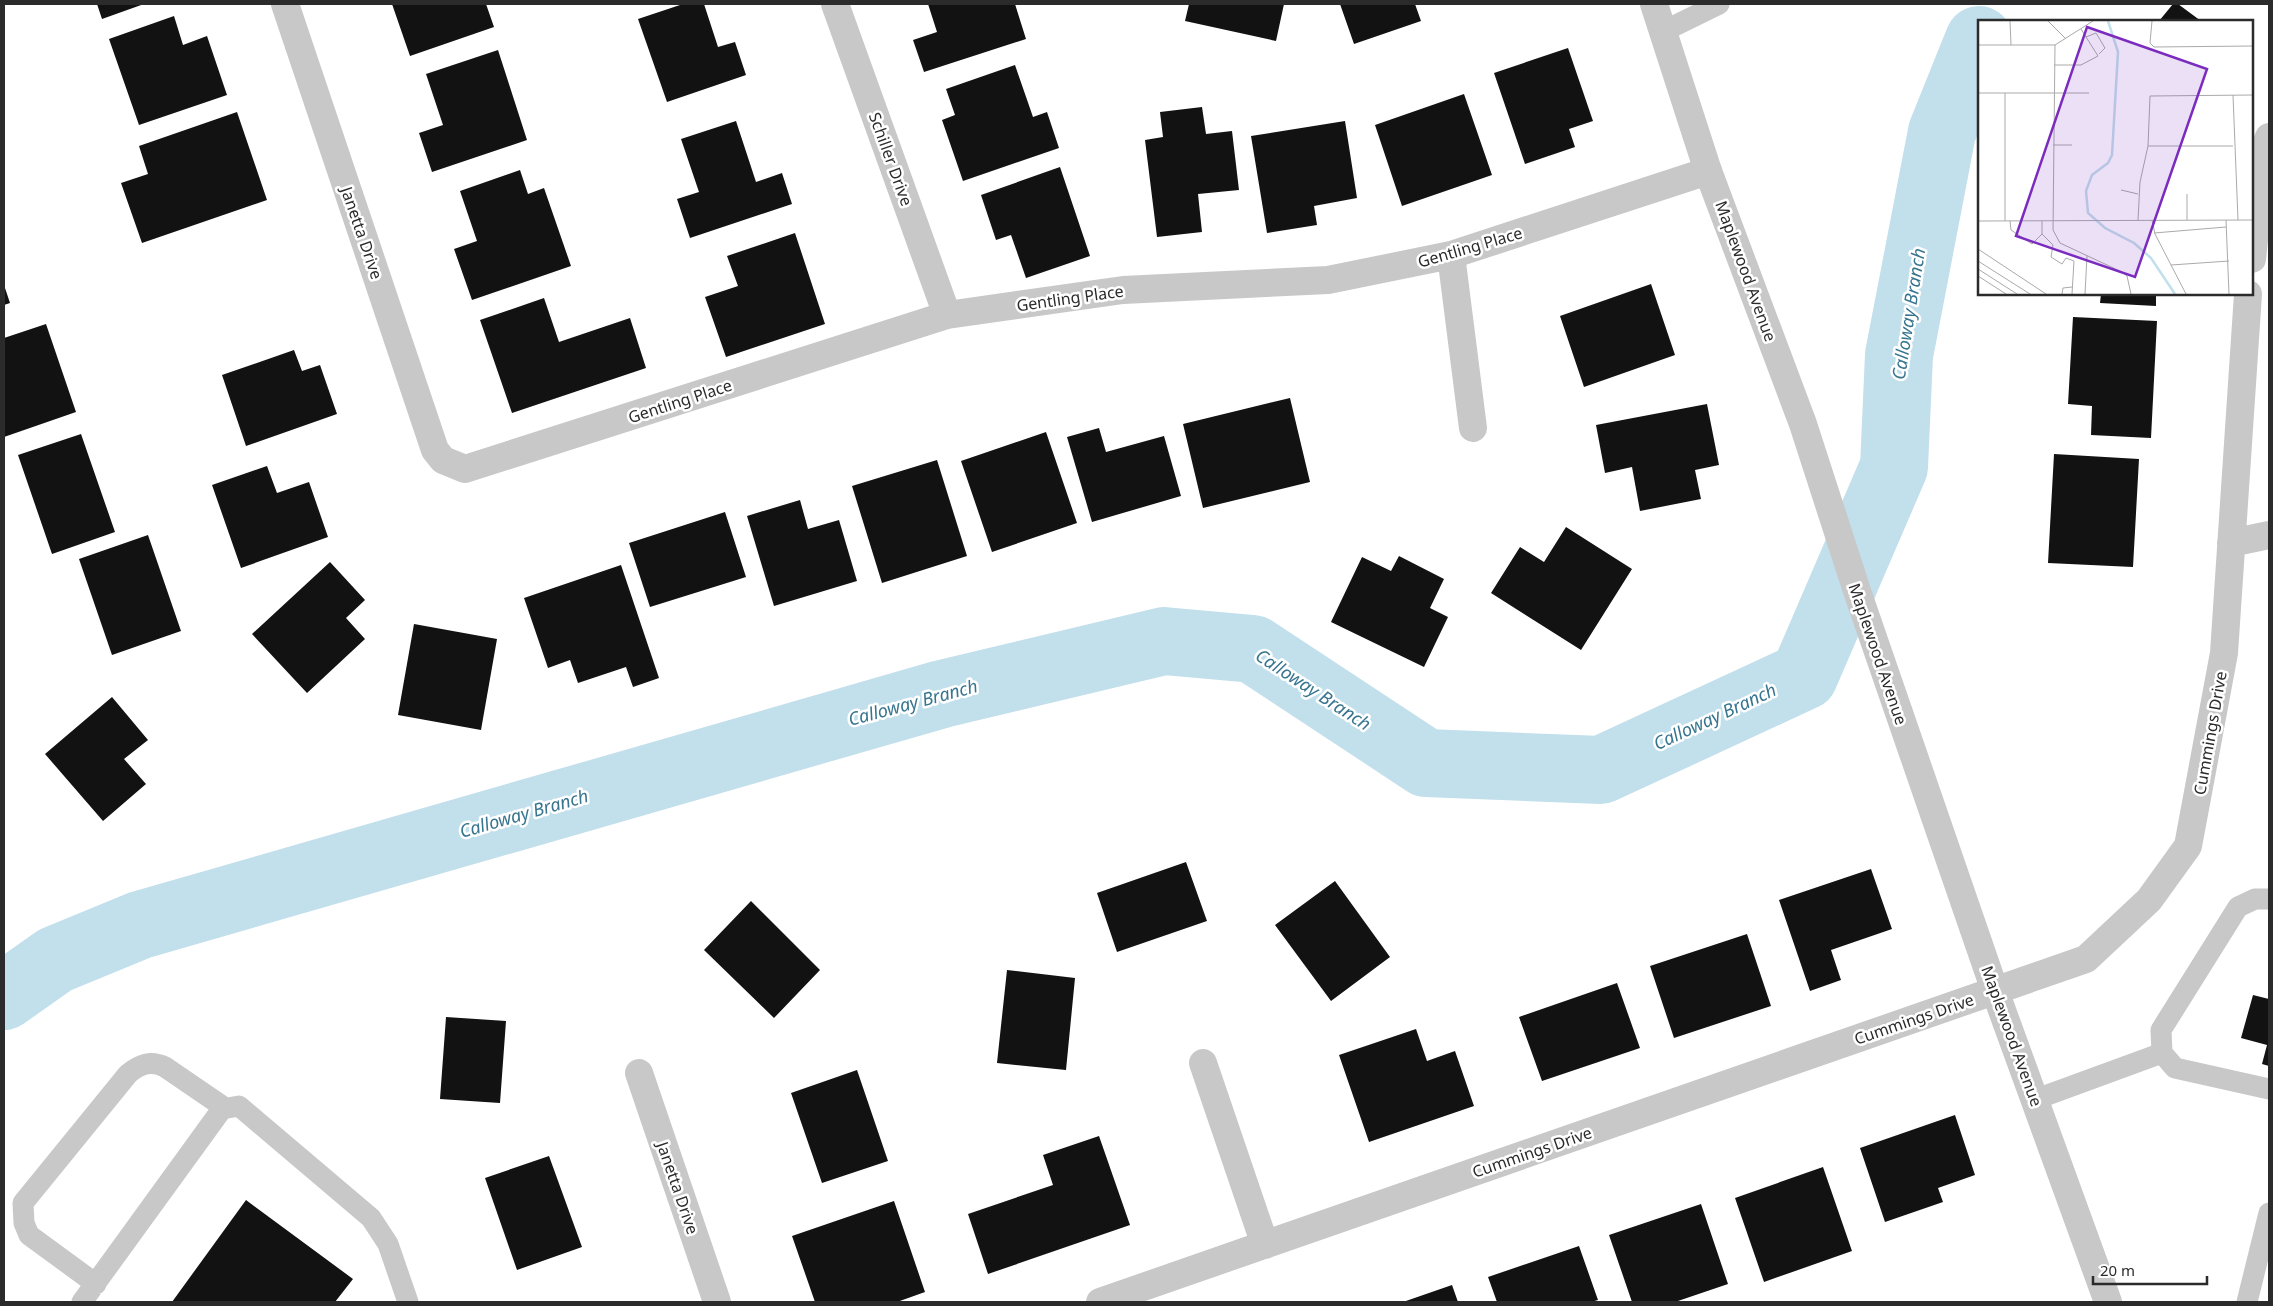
<svg xmlns="http://www.w3.org/2000/svg" width="2273" height="1306" viewBox="0 0 2273 1306" font-family="'Noto Sans',sans-serif">
<rect width="100%" height="100%" fill="#fff"/>
<g fill="none" stroke-linecap="round" stroke-linejoin="round">
<path stroke="#c2dfec" stroke-width="68" d="M4 996 55 960 140 925 942 694 1164 641 1253 649 1426 763 1601 770 1804 676 1894 467 1899 355 1942 132 1979 40"/>
</g>
<path fill="#121212" d="M97 4H144L102 19Z
M392 4H486L494 27 410 56Z
M683 4H704L718 47 735 42 746 75 667 102 638 19Z
M928 4H1015L1026 39 924 72 913 40 937 32Z
M1189 4H1284L1276 41 1185 21Z
M1340 4H1415L1421 21 1354 44Z
M2173 4H2178L2201 21H2159Z
M174 16 183 45 207 36 227 95 139 125 109 39Z
M1568 48 1593 121 1569 129 1575 147 1525 164 1494 73Z
M498 50 527 140 432 172 419 133 443 125 426 74Z
M1015 65 1033 117 1047 112 1059 148 963 181 942 120 955 115 946 89Z
M1464 94 1492 175 1402 206 1375 125Z
M1202 107 1206 134 1232 131 1239 190 1198 194 1202 232 1157 237 1145 140 1163 137 1160 112Z
M237 112 267 200 142 243 121 183 148 174 139 146Z
M736 121 756 182 782 173 792 204 690 238 677 199 699 192 681 139Z
M1345 121 1357 198 1314 206 1317 225 1267 233 1251 136Z
M1060 167 1090 256 1026 278 1011 235 996 240 981 195Z
M520 170 528 194 544 188 571 266 472 300 454 249 477 241 460 191Z
M795 233 825 324 726 357 705 297 738 286 727 256Z
M1651 284 1675 355 1584 387 1560 316Z
M4 285 10 303 4 305Z
M2101 294H2156V306L2100 303Z
M544 298 559 342 630 318 646 368 512 413 480 320Z
M2073 317 2157 321 2151 438 2091 435 2092 406 2068 404Z
M46 324 76 412 4 437V338Z
M294 350 302 371 320 365 337 414 246 446 222 375Z
M1290 398 1310 482 1203 508 1183 424Z
M1707 404 1719 465 1695 470 1701 499 1640 511 1632 467 1605 473 1596 425Z
M1099 428 1106 452 1164 436 1181 496 1092 522 1067 437Z
M1046 432 1077 523 992 552 961 461Z
M81 434 115 532 52 554 18 455Z
M2054 454 2139 459 2133 567 2048 563Z
M937 460 967 556 882 583 852 486Z
M267 466 277 493 309 482 328 537 241 568 212 485Z
M800 500 808 529 839 520 857 581 774 606 747 516Z
M725 512 746 577 650 607 629 543Z
M1566 527 1632 569 1581 650 1491 593 1520 547 1544 562Z
M148 535 181 631 112 655 79 559Z
M1399 556 1444 579 1430 608 1448 617 1424 667 1331 622 1362 557 1391 571Z
M330 562 365 600 346 618 365 639 307 693 252 634Z
M621 565 659 678 633 687 626 667 578 683 570 660 548 668 524 598Z
M414 624 497 639 481 730 398 715Z
M112 697 148 740 124 759 146 784 103 821 45 754Z
M1186 862 1207 921 1117 952 1097 893Z
M1871 869 1892 929 1831 950 1841 980 1810 991 1779 900Z
M1335 881 1390 957 1331 1001 1275 925Z
M751 901 820 970 774 1018 704 950Z
M1747 934 1771 1006 1674 1038 1650 966Z
M1007 970 1075 978 1066 1070 997 1063Z
M1617 983 1640 1048 1542 1081 1519 1017Z
M2253 995 2269 999V1066L2262 1064 2267 1045 2241 1038Z
M446 1017 506 1021 500 1103 440 1099Z
M1416 1029 1427 1061 1455 1051 1474 1106 1369 1142 1339 1055Z
M857 1070 888 1161 822 1183 791 1093Z
M1955 1115 1975 1175 1938 1188 1943 1202 1885 1222 1860 1148Z
M1099 1136 1130 1225 988 1274 968 1214 1053 1185 1043 1155Z
M549 1156 582 1247 517 1270 485 1178Z
M1823 1167 1852 1251 1764 1282 1735 1198Z
M246 1200 353 1279 335 1302H172Z
M894 1201 925 1292 897 1302H815L792 1236Z
M1701 1204 1728 1284 1675 1302H1632L1609 1235Z
M1579 1246 1598 1300 1591 1302H1497L1488 1277Z
M1452 1285 1458 1302H1403Z"/>
<g fill="none" stroke-linecap="round" stroke-linejoin="round">
<path stroke="#c8c8c8" stroke-width="21" d="M1664 31 1719 4
M2162 1053 2175 1068 2269 1089
M2034 1100 2162 1053 2161 1030 2238 907 2255 899H2269
M96 1284 29 1235 24 1223 23 1203 128 1074C140 1064 151 1060 165 1067L225 1108
M82 1302 222 1109 239 1106 371 1218 388 1244 408 1302
M2247 1302 2269 1213"/>
<path stroke="#c8c8c8" stroke-width="28" d="M285 4 435 450 443 460 465 469 947 315 1123 290 1328 280 1451 255 1708 171
M835 4 947 315
M1451 255 1473 428
M2252 259 2263 152 2269 137
M2231 543 2269 535
M1203 1063 1265 1245
M639 1073 717 1302
M1100 1302 2086 959 2149 900 2188 846 2224 653 2248 294"/>
<path stroke="#c8c8c8" stroke-width="28" d="M1654 4 1708 171 1803 424 1857 591 1995 991 2108 1302"/>
</g>
<g text-anchor="middle" stroke-width="5" stroke-linejoin="round" paint-order="stroke">
<g font-size="16" fill="#2b2b2b" stroke="#fff">
<text transform="translate(891 159) rotate(70)" y="6">Schiller Drive</text>
<text transform="translate(362 233) rotate(71)" y="6">Janetta Drive</text>
<text transform="translate(1470 247) rotate(-16)" y="6">Gentling Place</text>
<text transform="translate(1746 271) rotate(70)" y="6">Maplewood Avenue</text>
<text transform="translate(1070 298) rotate(-8)" y="6">Gentling Place</text>
<text transform="translate(680 401) rotate(-18)" y="6">Gentling Place</text>
<text transform="translate(1878 654) rotate(71)" y="6">Maplewood Avenue</text>
<text transform="translate(2210 733) rotate(-80)" y="6">Cummings Drive</text>
<text transform="translate(1914 1019) rotate(-19)" y="6">Cummings Drive</text>
<text transform="translate(2012 1036) rotate(70)" y="6">Maplewood Avenue</text>
<text transform="translate(1532 1152) rotate(-19)" y="6">Cummings Drive</text>
<text transform="translate(678 1188) rotate(71)" y="6">Janetta Drive</text>
</g>
<g font-size="18" font-style="italic" fill="#37758f" stroke="#fff">
<text transform="translate(1909 314) rotate(-81)" y="6">Calloway Branch</text>
<text transform="translate(1313 690) rotate(33)" y="6">Calloway Branch</text>
<text transform="translate(913 703) rotate(-15)" y="6">Calloway Branch</text>
<text transform="translate(1715 717) rotate(-25)" y="6">Calloway Branch</text>
<text transform="translate(524 814) rotate(-16)" y="6">Calloway Branch</text>
</g>
</g>
<g transform="translate(1978 20)">
<rect width="275" height="275" fill="#fff"/>
<path fill="none" stroke="#c2dfec" stroke-width="2.5" d="M130 1 140 32 134 135 130 143 114 155 108 171 110 193 127 208 156 223 173 238 197 274"/>
<path fill="none" stroke="#aaa" stroke-width="1" d="M32 1 33 25M70 1 88 19M174 1 172 23 176 27 275 26M108 17 118 13 127 28 121 34M0 25H77L115 1M77 25 75 210 82 223 144 252 149 256 153 274M76 45H103L120 36 103 9M0 73H111M27 73V201M255 75 260 200M75 125H94M170 126H255M143 170 160 174M160 200 162 162 170 126 172 76 275 75M174 200 177 214 208 274M209 200V174M248 200 251 274M0 201 275 200M32 201 33 210 54 224 64 214M64 201V214L75 225 73 237 84 244 88 238 96 241 94 274M176 213 248 207M0 229 68 274M0 241 52 274M193 245 251 241M0 249 39 274M0 256 28 274M84 274 85 268 94 267M107 274 109 236"/>
<path fill="#7b2cbf" fill-opacity="0.15" stroke="#7b2cbf" stroke-width="2.5" d="M109 7 229 49 157 257 38 216Z"/>
<rect width="275" height="275" fill="none" stroke="#2b2b2b" stroke-width="2.5"/>
</g>
<rect width="2273" height="1306" fill="none" stroke="#2b2b2b" stroke-width="10"/>
<path d="M2093 1276v8h114v-8" fill="none" stroke="#2b2b2b" stroke-width="2.5"/>
<text x="2100" y="1276" font-size="15" fill="#2b2b2b" stroke="#ffffff" stroke-width="4" paint-order="stroke">20 m</text>
</svg>
